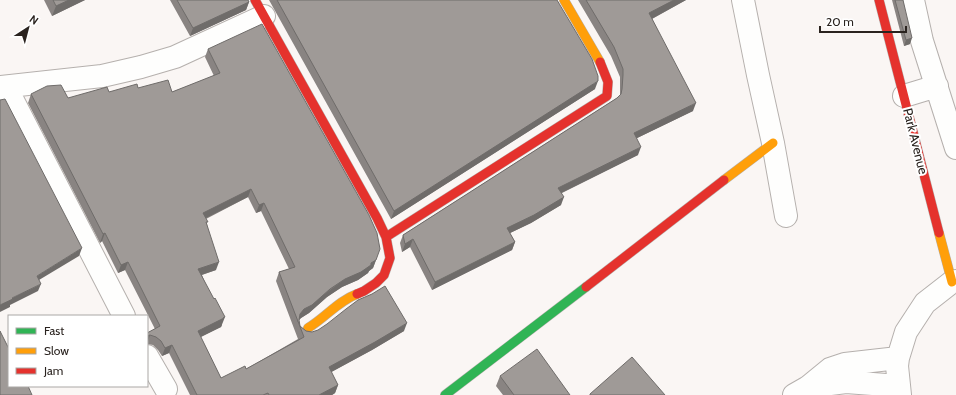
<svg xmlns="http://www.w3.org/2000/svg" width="956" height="395" viewBox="0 0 956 395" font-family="Cabin,sans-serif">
<rect width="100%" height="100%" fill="#faf6f4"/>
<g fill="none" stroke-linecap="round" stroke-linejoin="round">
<g stroke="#b5b0ad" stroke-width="24">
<path id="street" d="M743 0 758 75 773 143 786 216
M913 0 922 41 956 148
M0 87 102 76 141 67 175 57 264 16
M6 87 124 316
M904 96 937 86
M147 356 166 389
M808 387 846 382 899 386
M794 395 808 387 830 369 845 364 898 358
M900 395 897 366 898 358 906 332 925 303 952 282 956 281"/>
</g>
<g stroke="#b5b0ad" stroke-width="10">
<path id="fast" d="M445 395 586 287"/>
</g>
<g stroke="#b5b0ad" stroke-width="10">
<path id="slow" d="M564 0 600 62
M724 180 773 143
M939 233 952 282
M308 328C325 318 338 301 357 294"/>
</g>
<g stroke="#b5b0ad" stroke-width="10">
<path id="jam" d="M255 0 377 218 386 237 390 258 384 275 376 283 364 291 357 294
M879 0 939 233
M386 237 607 96 608 82 600 62
M586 287 724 180"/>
</g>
<use href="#street" stroke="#fefefd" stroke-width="22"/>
<use href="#fast" stroke="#30b455" stroke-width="9"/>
<use href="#slow" stroke="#ff9f0a" stroke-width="9"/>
<use href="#jam" stroke="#e5322d" stroke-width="9"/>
</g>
<path fill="#898482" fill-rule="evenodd" d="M44 0H85L52 16Z
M170 0H248L249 2 246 10 190 36Z
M269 0H557L595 89 391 219Z
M578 0H686L652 19 693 111 637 138 638 155 562 193 561 205 531 223 510 233 515 242 512 250 432 290 410 247 402 252 400 243 403 235 617 98 620 95V77L611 56Z
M892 0H903L910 44 904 46Z
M208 49 376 260 373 268 369 271 368 273 358 280 342 287 327 297 309 313 301 318 299 320 300 326 306 331 312 332 404 331 372 350 331 372 338 385 335 393 332 395H190L169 353 162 356 158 350 153 345 147 344V333L155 329 125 270 118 273 102 241 100 243 28 103 31 94 68 98 138 88 172 92 214 76 205 57ZM248 197 256 213 261 211 289 269 279 272 276 281 298 339 246 369 221 378 200 337 221 327 222 325 202 275 216 270 206 219Z
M500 376 570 395H503L496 386Z"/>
<path fill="#6f6c6a" d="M69 0H85L52 16 56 6Z
M674 0H686L646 22 649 13Z
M249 2 246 10 190 36 193 28Z
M912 38 910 44 904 46 906 40Z
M598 81 595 89 391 219 394 211Z
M696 103 693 111 631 141 634 133Z
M641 147 638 155 555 196 558 188Z
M251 189 248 197 200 221 203 213Z
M564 197 561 205 531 223 504 236 507 228Z
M264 203 261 211 256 213 259 205Z
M105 233 102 241 100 243 103 234Z
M413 239 410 247 402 252 405 244Z
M515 242 512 250 432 290 435 282Z
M82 248 79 256 34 283 37 276Z
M376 260 373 268 369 271 368 273 358 280 342 287 327 297 309 313 301 318 297 322 300 314 304 309 345 279Z
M128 262 125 270 118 273 121 265Z
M219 262 216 270 195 277 198 269Z
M41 284 38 291 10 305V307L0 312V305L12 298Z
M225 317 221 327 195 340 198 331Z
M407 323 404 331 372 350 326 375 329 367Z
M150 335 147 344V336Z
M172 345 169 353 162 356 165 348Z
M338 385 335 393 332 395H319Z"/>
<path fill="#9f9a97" stroke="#6f6c6a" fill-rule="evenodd" d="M53 0H69L56 6Z
M177 0H248L249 2 193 28Z
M277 0H557L592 59 598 76V81L394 211Z
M586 0H674L649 13 696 103 634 133 641 147 558 188 564 197 534 215 507 228 515 242 435 282 413 239 405 244 403 235 617 98 621 94 622 89 623 75V69L614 47Z
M895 0H903L912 38 906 40Z
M262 24 369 215 377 233 380 249 376 260 371 263V265L361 272 345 279 330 289 312 305 304 309 300 314 299 320 300 326 306 331 312 332 318 330 327 324 346 309 358 300 372 294 385 286 407 323 375 342 329 367 338 385 319 395H269L268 393 263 395H197L172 345 165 348 161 341 156 337 150 335 147 336V333L160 326 128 262 121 265 105 233 103 234 31 94 47 86 61 85 68 98 107 87 109 92 137 84 138 88 168 80 172 92 220 73 208 49ZM251 189 259 205 264 203 295 267 279 272 304 337 246 369 245 366 221 378 198 331 224 318H223L225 317 215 298 214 299 198 269 219 262 206 222H208L203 213Z
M5 99 82 248 37 276 41 284 12 298 13 299 0 305V100Z
M0 331 9 349V386H28L32 395H0Z
M537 349 570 395H514L500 376Z
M632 357 665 395H590V394Z"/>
<g text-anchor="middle" stroke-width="4" stroke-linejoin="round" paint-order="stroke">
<g font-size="13" fill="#2a231f" stroke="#fff">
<text transform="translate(916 141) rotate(76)" y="5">Park Avenue</text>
</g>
</g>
<rect x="8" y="315" width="140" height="72" fill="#ffffff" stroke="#aaa7a5"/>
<rect x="16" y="328" width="20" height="6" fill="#30b455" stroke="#aaa7a5"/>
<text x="44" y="335" font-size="12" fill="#2a231f">Fast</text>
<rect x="16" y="348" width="20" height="6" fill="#ff9f0a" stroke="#aaa7a5"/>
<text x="44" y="355" font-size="12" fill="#2a231f">Slow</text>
<rect x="16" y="368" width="20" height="6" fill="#e5322d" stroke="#aaa7a5"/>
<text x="44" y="375" font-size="12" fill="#2a231f">Jam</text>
<g transform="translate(28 28) rotate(36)" stroke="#ffffff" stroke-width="3" paint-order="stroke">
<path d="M0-3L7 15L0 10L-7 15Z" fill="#2a231f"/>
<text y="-6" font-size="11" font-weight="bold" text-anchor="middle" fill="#2a231f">N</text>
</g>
<path d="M820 26v6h86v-6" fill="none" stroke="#2a231f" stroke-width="2"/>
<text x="826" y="26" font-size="12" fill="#2a231f" stroke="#ffffff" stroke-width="3" paint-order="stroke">20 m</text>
</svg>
